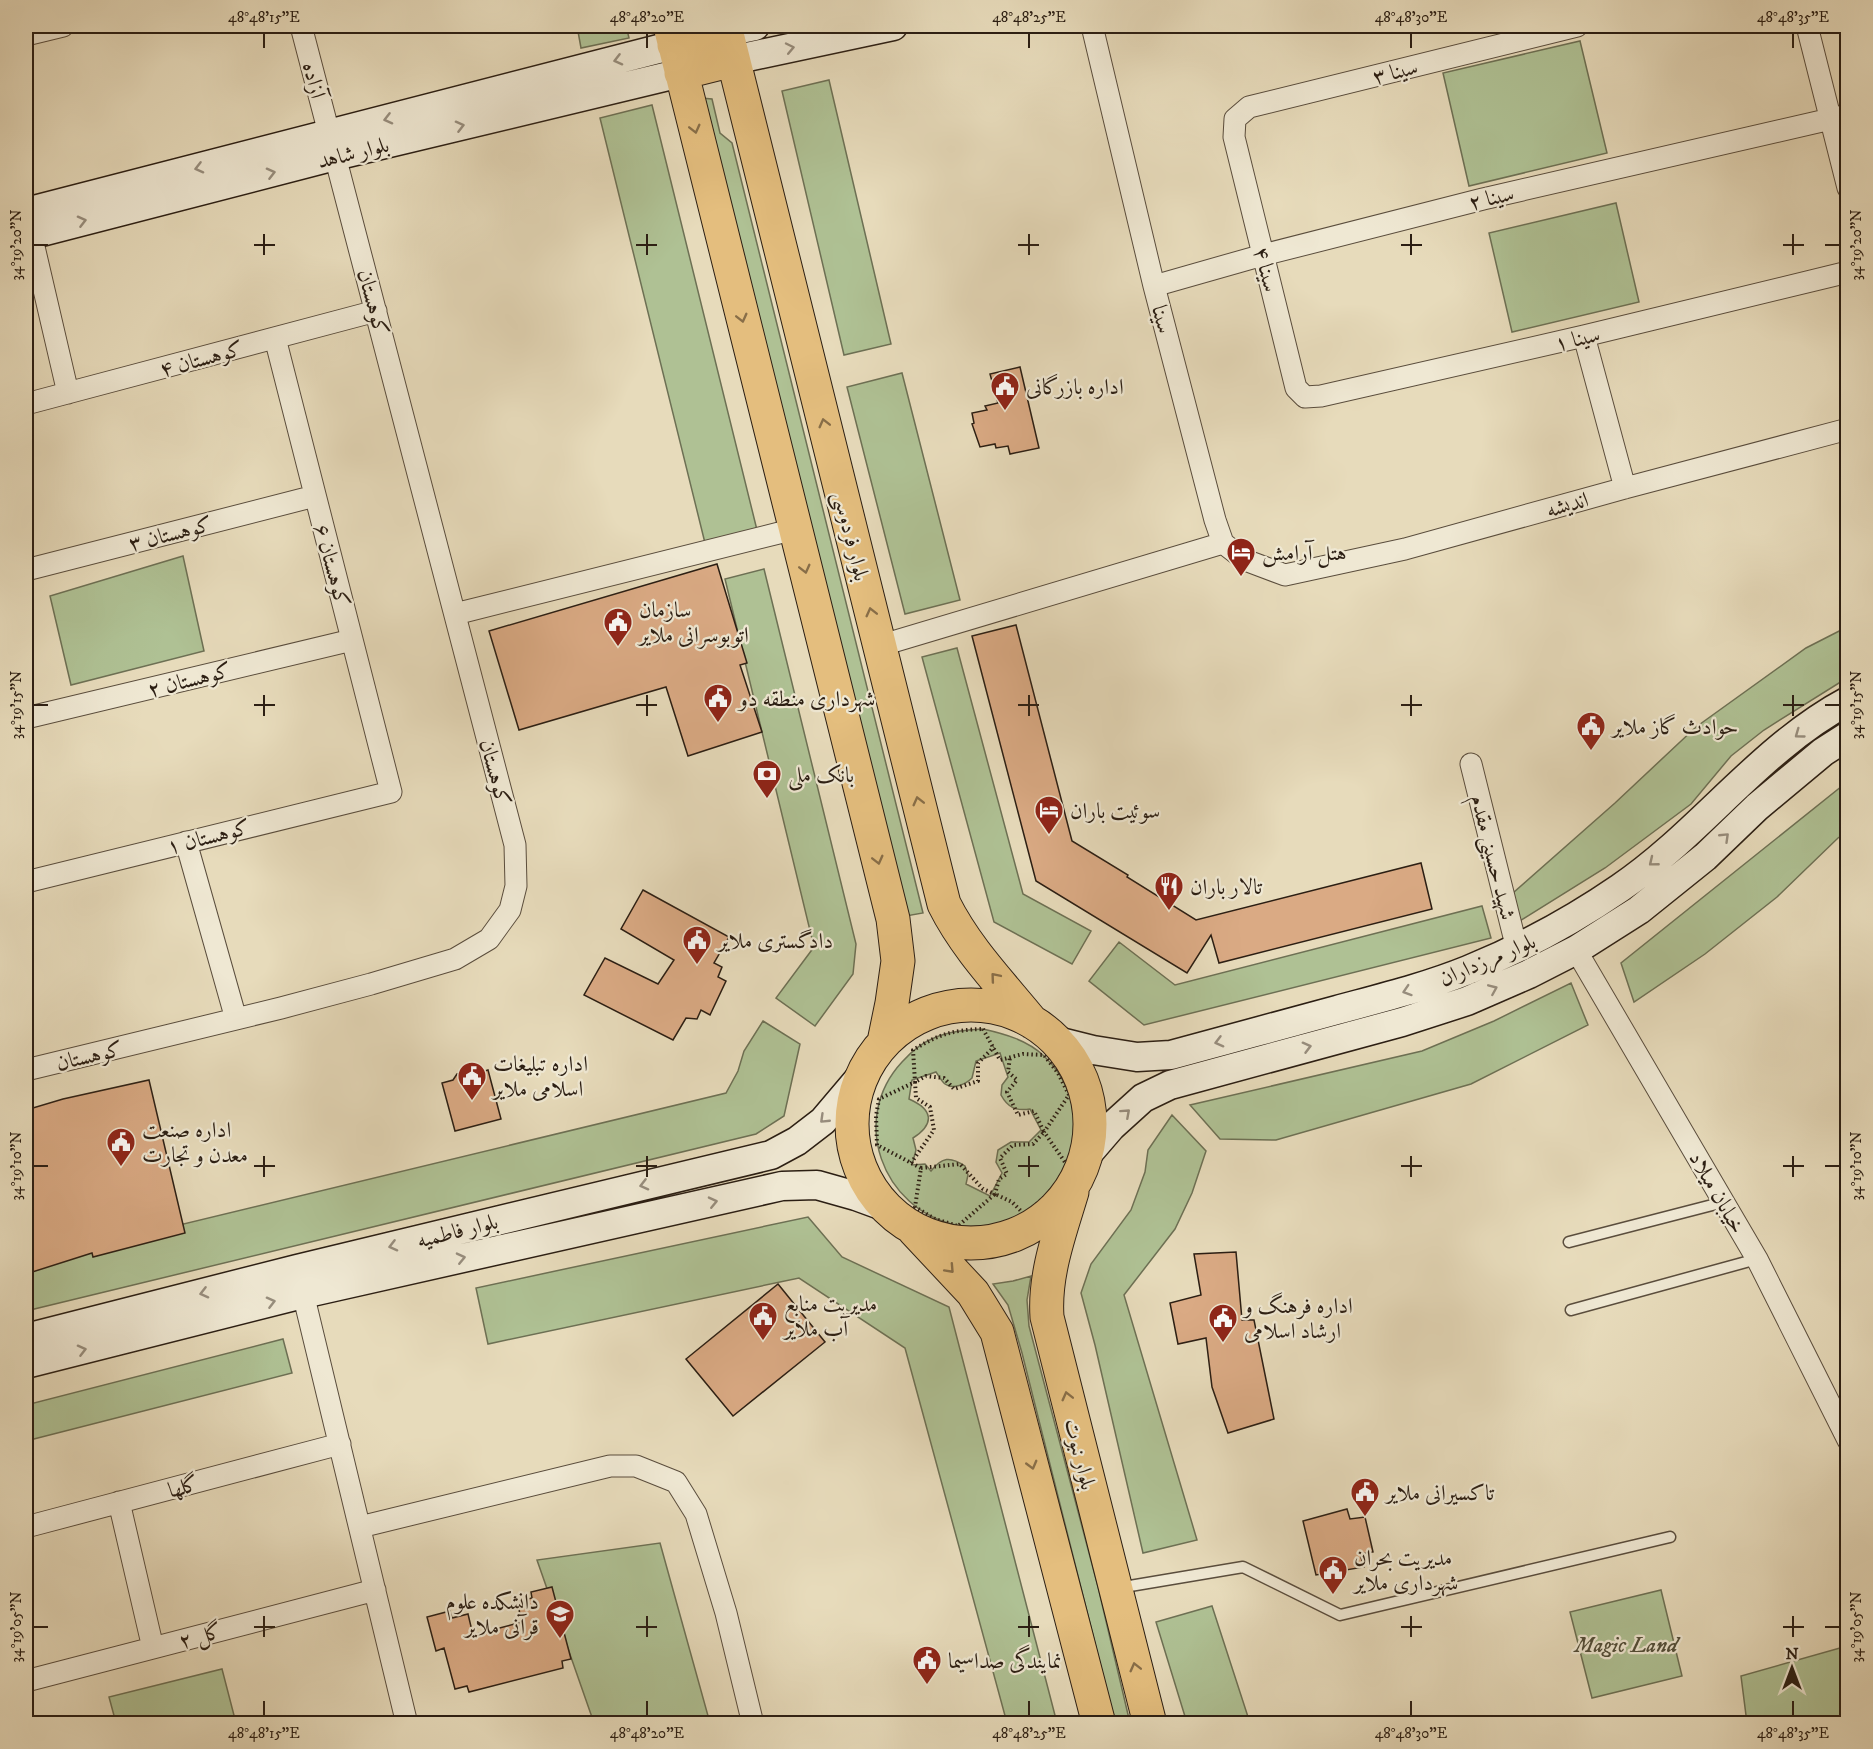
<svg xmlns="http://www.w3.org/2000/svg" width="1873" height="1749" viewBox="0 0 1873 1749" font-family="'IM FELL DW Pica',Amiri,serif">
<rect width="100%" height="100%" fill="#e7dbbb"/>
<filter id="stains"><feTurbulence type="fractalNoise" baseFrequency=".00333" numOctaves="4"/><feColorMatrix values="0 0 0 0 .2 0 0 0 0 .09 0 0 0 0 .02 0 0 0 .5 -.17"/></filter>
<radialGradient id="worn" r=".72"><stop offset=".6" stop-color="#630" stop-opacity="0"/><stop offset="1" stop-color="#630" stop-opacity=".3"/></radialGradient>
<path fill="#afc194" stroke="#6d7054" stroke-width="1.5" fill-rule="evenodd" d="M577 26H626L629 38 581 48Z
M1580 41 1607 153 1469 186 1443 73Z
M829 80 891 344 844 355 782 91Z
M701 98 712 99 720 133 732 143 923 913 906 916Z
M652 105 757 530 705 543 600 118Z
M1616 203 1639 302 1512 332 1489 233Z
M902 373 960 600 905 614 847 387Z
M183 556 204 651 71 685 50 596Z
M764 569 856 944 853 974 815 1026 776 998 814 947 725 579Z
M1847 627V678L1764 730 1731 756 1691 804 1605 868 1515 924 1505 900 1615 803 1696 727 1806 648Z
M957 648 1023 894 1091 931 1072 964 994 922 922 657Z
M1847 782V832L1838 838 1777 897 1705 954 1634 1002 1621 963Z
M1482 906 1491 938 1144 1025 1089 981 1119 942 1175 985Z
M1571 983 1588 1025 1471 1084 1276 1140 1220 1139 1190 1105 1422 1051 1494 1021Z
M763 1021 800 1044 784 1116 756 1134 26 1311V1262L726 1093 738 1071 744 1051Z
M983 1029C1005 1034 1027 1040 1044 1056 1085 1095 1082 1155 1047 1196 1031 1214 1003 1226 979 1226 971 1226 963 1227 956 1225 882 1209 849 1119 902 1062 911 1052 921 1043 934 1038 950 1031 966 1030 983 1029ZM1000 1053 1008 1077 1002 1085 1001 1095C1008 1108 1016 1111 1030 1109L1041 1130 1029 1142H1011L998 1150 996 1162 1002 1173 990 1196 966 1184 968 1175 965 1166C950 1156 942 1157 931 1171L925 1164 912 1165 916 1150 913 1138C936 1123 932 1109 909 1099L912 1080 936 1072C939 1076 941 1081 945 1084 953 1090 966 1084 972 1078L976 1061Z
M1172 1115 1206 1151 1192 1193 1175 1229 1124 1295 1197 1540 1143 1553 1095 1345 1081 1293 1091 1264 1131 1210 1145 1172 1148 1150Z
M808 1217 842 1257 949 1307 1057 1723H1007L905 1348 799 1278 488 1344 476 1288Z
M1031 1276 1027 1300 1029 1326 1098 1587 1130 1723H1115L1022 1353 1008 1305 993 1284 1013 1281Z
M283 1339 292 1373 26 1441V1405Z
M660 1543 710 1723H594L537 1560Z
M1661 1590 1682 1676 1592 1698 1570 1612Z
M1212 1606 1250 1723H1187L1156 1622Z
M1847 1646V1723H1747L1741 1676Z
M222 1669 236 1723H116L109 1697Z"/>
<path fill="#daaa84" stroke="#2b1e13" stroke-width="1.5" d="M1020 367 1039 448 1010 454 1008 446 996 448 995 444 980 447 972 424 974 423 972 413 987 410 985 406 998 403 990 374Z
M717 564 747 663 740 665 762 732 688 756 666 687 519 730 489 631Z
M1016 625 1072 841 1128 875 1127 877 1196 920 1421 863 1432 909 1219 963 1211 935 1187 973 1036 881 972 636Z
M643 890 729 937 714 963 722 967 718 977 726 981 710 1015 701 1010 697 1019 686 1018 673 1040 584 995 605 958 658 984 674 960 621 929Z
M488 1070 501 1119 455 1131 442 1083 453 1080 457 1074 464 1072 472 1075Z
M149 1080 185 1233 93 1257 92 1253 26 1274V1110L63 1099Z
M1236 1252 1242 1320H1254L1274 1419 1228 1433 1212 1387 1206 1338 1178 1344 1170 1303 1201 1295 1194 1254Z
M778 1284 825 1342 733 1416 686 1359Z
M1347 1509 1350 1519 1365 1517 1373 1552 1360 1554 1364 1567 1316 1575 1303 1521Z
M552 1587 571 1659 562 1661 563 1668 469 1692 467 1686 455 1689 444 1648 436 1651 427 1617 450 1611 452 1618 468 1614 473 1635 522 1622 517 1602 532 1598 531 1592Z"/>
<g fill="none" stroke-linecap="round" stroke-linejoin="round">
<g stroke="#5a4d3d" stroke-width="13">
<path id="service" d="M1569 1242 1724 1202
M1571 1310 1757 1259
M1118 1588 1243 1567 1340 1615 1670 1537"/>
</g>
<g stroke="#5a4d3d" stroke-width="23">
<path id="minor" d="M1092 26 1154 286 1215 520 1223 543 1245 560 1285 575 1405 549 1625 488 1848 429
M1577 26 1249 107 1235 119 1234 137 1296 388 1305 397 1321 396 1584 336 1848 272
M1807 26 1848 188
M26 35 63 26
M28 221 68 393
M1154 286 1263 255 1483 199 1848 115
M1584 336 1625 488
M26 404 376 311
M26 570 315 496
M455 614 795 529
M879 646 1223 543
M26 718 352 640
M1471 764 1517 949
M186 842 236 1019
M26 882 391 792 275 338
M1576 950 1757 1259 1848 1440
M26 1070 281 1008 371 984 455 959 489 939 510 910 516 886 515 845 301 26
M300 1281 407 1724
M119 1502 153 1648
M26 1527 340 1444
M360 1527 610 1466H636L676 1482 696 1514 726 1613 753 1724
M26 1681 375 1590"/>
</g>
<g stroke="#2b1e13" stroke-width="31">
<path id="secondary" d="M726 32 755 26
M733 60 893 26
M26 212 674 45
M26 236 335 156 681 73
M1057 1041 1093 1050 1137 1057 1171 1055C1226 1040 1282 1025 1337 1010 1381 998 1426 987 1468 970 1522 948 1572 921 1620 888 1701 833 1760 748 1848 701
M1086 1156 1111 1127 1143 1098 1170 1085 1402 1022 1467 1001 1529 974 1576 950 1639 910 1705 857 1757 807 1823 752 1848 736
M26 1338 297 1269 771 1155 797 1141 823 1121 862 1075
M26 1364 303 1294 782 1186 817 1185 856 1196 886 1207"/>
</g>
<g stroke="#2b1e13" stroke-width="35">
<path id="primary" d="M670 26 893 919 898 961 892 1003 884 1042
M725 26 944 904C966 948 1001 984 1032 1022
M674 45 726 32
M681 73 733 60
M852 1124a119 119 0 1 1 238 0a119 119 0 1 1-238 0Z
M1072 1192C1060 1232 1044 1274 1047 1317L1150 1724
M914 1230 973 1293 997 1332 1099 1724"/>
</g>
<path stroke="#2b1e13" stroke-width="4" stroke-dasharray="1.5 3" stroke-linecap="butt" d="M983 1029 1000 1060 1023 1054 1044 1055 1058 1073 1069 1095 1044 1132 1067 1165C1055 1188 1045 1199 1024 1214L1012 1202 995 1194 958 1226 935 1219 915 1207 921 1168 877 1145 876 1116 879 1099 915 1082 913 1050C939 1034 953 1030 983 1029Z
M911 1163 934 1130 930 1107 916 1098 915 1082 926 1076 944 1078 954 1089 978 1081V1063L994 1047
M921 1168 960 1164 983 1189 995 1194 999 1179 1007 1174 1000 1158 1013 1145 1033 1144 1044 1132 1034 1111 1018 1115 1007 1092 1017 1080 1008 1072 1010 1057"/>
<use href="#service" stroke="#efe8d3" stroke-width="10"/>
<use href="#minor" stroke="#efe8d3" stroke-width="21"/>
<use href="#secondary" stroke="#efe8d3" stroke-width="28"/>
<use href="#primary" stroke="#e4be7e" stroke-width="33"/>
</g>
<defs><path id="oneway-chevron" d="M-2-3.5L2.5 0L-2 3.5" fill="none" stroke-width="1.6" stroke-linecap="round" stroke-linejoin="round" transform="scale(1.5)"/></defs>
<g stroke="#978d7d">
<use href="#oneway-chevron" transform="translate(790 48) rotate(-12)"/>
<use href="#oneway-chevron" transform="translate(618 60) rotate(166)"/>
<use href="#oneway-chevron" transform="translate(388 119) rotate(166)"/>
<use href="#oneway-chevron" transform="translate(460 126) rotate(-14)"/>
<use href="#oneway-chevron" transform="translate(199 168) rotate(166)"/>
<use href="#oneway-chevron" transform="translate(271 173) rotate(-14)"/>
<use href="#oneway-chevron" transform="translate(82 221) rotate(-14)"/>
<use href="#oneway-chevron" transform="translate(1799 734) rotate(144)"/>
<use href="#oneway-chevron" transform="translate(1725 837) rotate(-44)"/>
<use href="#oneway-chevron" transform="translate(1653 862) rotate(141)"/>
<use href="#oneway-chevron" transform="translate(1493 989) rotate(-23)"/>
<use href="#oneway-chevron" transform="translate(1407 991) rotate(162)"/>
<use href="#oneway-chevron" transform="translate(1219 1042) rotate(165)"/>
<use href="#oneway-chevron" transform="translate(1307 1047) rotate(-15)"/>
<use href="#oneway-chevron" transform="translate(1126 1113) rotate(-42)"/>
<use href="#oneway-chevron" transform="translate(824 1119) rotate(136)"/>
<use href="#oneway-chevron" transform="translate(644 1185) rotate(166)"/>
<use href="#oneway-chevron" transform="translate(713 1202) rotate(-13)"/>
<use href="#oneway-chevron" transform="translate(393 1246) rotate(166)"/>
<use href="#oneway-chevron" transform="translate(461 1258) rotate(-13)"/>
<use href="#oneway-chevron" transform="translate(204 1293) rotate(166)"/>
<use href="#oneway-chevron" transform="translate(271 1302) rotate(-14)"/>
<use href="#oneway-chevron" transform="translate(82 1350) rotate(-14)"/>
</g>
<g stroke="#886e48">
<use href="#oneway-chevron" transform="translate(695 129) rotate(76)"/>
<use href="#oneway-chevron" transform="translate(742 318) rotate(76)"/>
<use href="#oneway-chevron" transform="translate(824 423) rotate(-104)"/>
<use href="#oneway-chevron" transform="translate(805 569) rotate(76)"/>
<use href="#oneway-chevron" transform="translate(871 612) rotate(-104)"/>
<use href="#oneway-chevron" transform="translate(918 801) rotate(-104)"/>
<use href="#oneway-chevron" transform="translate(878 860) rotate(76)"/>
<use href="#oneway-chevron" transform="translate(995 977) rotate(-130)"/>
<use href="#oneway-chevron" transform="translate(950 1269) rotate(47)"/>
<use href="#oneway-chevron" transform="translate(1067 1396) rotate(-104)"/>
<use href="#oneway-chevron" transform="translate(1032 1465) rotate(75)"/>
<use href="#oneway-chevron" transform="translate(1135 1667) rotate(-104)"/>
</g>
<path fill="none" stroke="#2b1e13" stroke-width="2" d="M264 33V48M647 33V48M1029 33V48M1411 33V48M1793 33V48M264 234V255M647 234V255M1029 234V255M1411 234V255M1793 234V255M33 245H48M254 245H275M636 245H657M1018 245H1039M1401 245H1422M1783 245H1804M1825 245H1840M264 695V716M647 695V716M1029 695V716M1411 695V716M1793 695V716M33 705H48M254 705H275M636 705H657M1018 705H1039M1401 705H1422M1783 705H1804M1825 705H1840M264 1156V1177M647 1156V1177M1029 1156V1177M1411 1156V1177M1793 1156V1177M33 1166H48M254 1166H275M636 1166H657M1018 1166H1039M1401 1166H1422M1783 1166H1804M1825 1166H1840M264 1616V1637M647 1616V1637M1029 1616V1637M1411 1616V1637M1793 1616V1637M33 1627H48M254 1627H275M636 1627H657M1018 1627H1039M1401 1627H1422M1783 1627H1804M1825 1627H1840M264 1701V1716M647 1701V1716M1029 1701V1716M1411 1701V1716M1793 1701V1716"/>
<defs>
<g id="civic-pin" transform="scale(1.5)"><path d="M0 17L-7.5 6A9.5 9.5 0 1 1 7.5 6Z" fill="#8f2418" stroke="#efe8d3"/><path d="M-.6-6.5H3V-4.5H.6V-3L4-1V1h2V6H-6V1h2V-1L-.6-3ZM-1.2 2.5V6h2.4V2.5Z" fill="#fff"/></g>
<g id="hotel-pin" transform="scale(1.5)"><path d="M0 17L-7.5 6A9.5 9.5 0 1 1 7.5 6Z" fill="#8f2418" stroke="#efe8d3"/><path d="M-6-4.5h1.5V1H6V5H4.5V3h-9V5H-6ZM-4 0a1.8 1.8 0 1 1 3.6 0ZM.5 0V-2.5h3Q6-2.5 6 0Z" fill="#fff"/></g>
<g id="bank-pin" transform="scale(1.5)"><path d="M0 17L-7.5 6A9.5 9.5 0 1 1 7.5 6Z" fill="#8f2418" stroke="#efe8d3"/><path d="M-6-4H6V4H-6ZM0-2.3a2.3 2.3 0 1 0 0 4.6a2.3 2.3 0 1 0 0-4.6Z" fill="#fff"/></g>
<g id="restaurant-pin" transform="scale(1.5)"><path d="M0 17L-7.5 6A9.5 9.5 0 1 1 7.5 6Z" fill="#8f2418" stroke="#efe8d3"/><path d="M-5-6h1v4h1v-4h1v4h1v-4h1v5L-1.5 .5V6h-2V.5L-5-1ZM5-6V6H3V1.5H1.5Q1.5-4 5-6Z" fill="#fff"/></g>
<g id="university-pin" transform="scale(1.5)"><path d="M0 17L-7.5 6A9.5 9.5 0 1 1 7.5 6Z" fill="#8f2418" stroke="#efe8d3"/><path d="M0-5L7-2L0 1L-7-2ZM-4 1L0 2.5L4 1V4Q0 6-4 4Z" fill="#fff"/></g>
</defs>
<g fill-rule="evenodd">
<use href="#civic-pin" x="1005" y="386"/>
<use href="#hotel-pin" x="1241" y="552"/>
<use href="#civic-pin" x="618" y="622"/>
<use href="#civic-pin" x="718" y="698"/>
<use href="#civic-pin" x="1591" y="726"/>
<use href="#bank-pin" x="767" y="774"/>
<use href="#hotel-pin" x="1049" y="810"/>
<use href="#restaurant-pin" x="1169" y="886"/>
<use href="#civic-pin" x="697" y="940"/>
<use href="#civic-pin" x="472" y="1076"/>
<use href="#civic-pin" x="121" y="1142"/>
<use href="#civic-pin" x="763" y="1316"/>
<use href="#civic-pin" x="1223" y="1318"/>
<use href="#civic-pin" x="1365" y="1492"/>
<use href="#civic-pin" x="1333" y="1570"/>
<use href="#university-pin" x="560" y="1614"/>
<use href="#civic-pin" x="927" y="1660"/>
</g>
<g text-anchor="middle" stroke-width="4.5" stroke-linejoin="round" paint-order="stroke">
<g font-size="22" fill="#2b1e13" stroke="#efe8d3">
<text transform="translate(1395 71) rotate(-14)" y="8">سینا ۳</text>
<text transform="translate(315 80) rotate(76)" y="8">آزاده</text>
<text transform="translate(353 152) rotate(-14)" y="8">بلوار شاهد</text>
<text transform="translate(1491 197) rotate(-13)" y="8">سینا ۲</text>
<text transform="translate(1267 269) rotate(76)" y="8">سینا ۴</text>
<text transform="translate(374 302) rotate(75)" y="8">کوهستان</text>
<text transform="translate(1163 319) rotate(76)" y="8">سینا</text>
<text transform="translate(1577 338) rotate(-13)" y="8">سینا ۱</text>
<text transform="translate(201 358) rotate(-15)" y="8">کوهستان ۴</text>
<text transform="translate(1567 504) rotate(-16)" y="8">اندیشه</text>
<text transform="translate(170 533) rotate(-14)" y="8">کوهستان ۳</text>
<text transform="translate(852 536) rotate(76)" y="8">بلوار فردوسی</text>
<text transform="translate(333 565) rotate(75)" y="8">کوهستان ۶</text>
<text transform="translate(189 679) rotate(-14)" y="8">کوهستان ۲</text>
<text transform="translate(496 772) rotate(75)" y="8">کوهستان</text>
<text transform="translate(208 836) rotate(-14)" y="8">کوهستان ۱</text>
<text transform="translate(1494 857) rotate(76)" y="8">شهید حسینی مقدم</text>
<text transform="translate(1487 959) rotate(-23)" y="8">بلوار مرزداران</text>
<text transform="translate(89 1055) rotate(-13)" y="8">کوهستان</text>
<text transform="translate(1718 1192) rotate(60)" y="8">خیابان میلاد</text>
<text transform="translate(457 1230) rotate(-14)" y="8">بلوار فاطمیه</text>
<text transform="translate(1081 1454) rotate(76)" y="8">بلوار نبوت</text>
<text transform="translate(183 1486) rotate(-15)" y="8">گلها</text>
<text transform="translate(200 1635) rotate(-15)" y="8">گل ۲</text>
</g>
<g font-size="22" fill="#2b1e13" stroke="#efe8d3" text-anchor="start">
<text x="1026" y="394">اداره بازرگانی</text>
<text x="1262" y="560">هتل آرامش</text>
<text x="639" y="617">سازمان<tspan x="639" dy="25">اتوبوسرانی ملایر</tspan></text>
<text x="739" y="706">شهرداری منطقه دو</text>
<text x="1612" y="734">حوادث گاز ملایر</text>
<text x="788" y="782">بانک ملی</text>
<text x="1070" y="818">سوئیت باران</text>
<text x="1190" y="894">تالار باران</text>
<text x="718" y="948">دادگستری ملایر</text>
<text x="493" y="1071">اداره تبلیغات<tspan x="493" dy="25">اسلامی ملایر</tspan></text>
<text x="142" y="1137">اداره صنعت<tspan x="142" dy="25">معدن و تجارت</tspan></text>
<text x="784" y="1311">مدیریت منابع<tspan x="784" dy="25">آب ملایر</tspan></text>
<text x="1244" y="1313">اداره فرهنگ و<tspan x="1244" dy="25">ارشاد اسلامی</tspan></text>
<text x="1386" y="1500">تاکسیرانی ملایر</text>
<text x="1354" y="1565">مدیریت بحران<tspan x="1354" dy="25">شهرداری ملایر</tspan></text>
<text x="539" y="1609" text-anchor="end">دانشکده علوم<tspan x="539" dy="25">قرآنی ملایر</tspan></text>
<text x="948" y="1668">نمایندگی صداسیما</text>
</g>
<g font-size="22" font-style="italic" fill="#534f3a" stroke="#efe8d3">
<text x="1626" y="1652">Magic Land</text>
</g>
</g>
<rect width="1873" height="1749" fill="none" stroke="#e7dbbb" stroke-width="66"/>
<g transform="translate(1792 1668)" stroke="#efe8d3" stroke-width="4.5" paint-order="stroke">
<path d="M0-4.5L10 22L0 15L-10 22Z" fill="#2b1e13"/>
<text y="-9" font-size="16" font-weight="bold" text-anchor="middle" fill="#2b1e13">N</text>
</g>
<rect x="33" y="33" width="1807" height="1683" fill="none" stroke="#2b1e13" stroke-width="2"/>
<g font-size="15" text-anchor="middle" fill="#2b1e13">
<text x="264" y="22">48°48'15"E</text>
<text x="647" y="22">48°48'20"E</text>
<text x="1029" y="22">48°48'25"E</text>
<text x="1411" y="22">48°48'30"E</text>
<text x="1793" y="22">48°48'35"E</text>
<text transform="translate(16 245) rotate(-90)" y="5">34°19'20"N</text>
<text transform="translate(1856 245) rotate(-90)" y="5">34°19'20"N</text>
<text transform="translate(16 705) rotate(-90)" y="5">34°19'15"N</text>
<text transform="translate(1856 705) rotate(-90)" y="5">34°19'15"N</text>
<text transform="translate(16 1166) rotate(-90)" y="5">34°19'10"N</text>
<text transform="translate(1856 1166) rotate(-90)" y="5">34°19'10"N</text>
<text transform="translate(16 1627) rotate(-90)" y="5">34°19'05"N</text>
<text transform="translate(1856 1627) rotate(-90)" y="5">34°19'05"N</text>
<text x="264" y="1738">48°48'15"E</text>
<text x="647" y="1738">48°48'20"E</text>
<text x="1029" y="1738">48°48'25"E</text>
<text x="1411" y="1738">48°48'30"E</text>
<text x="1793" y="1738">48°48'35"E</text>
</g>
<rect width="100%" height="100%" filter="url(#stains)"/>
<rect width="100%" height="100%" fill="url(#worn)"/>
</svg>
